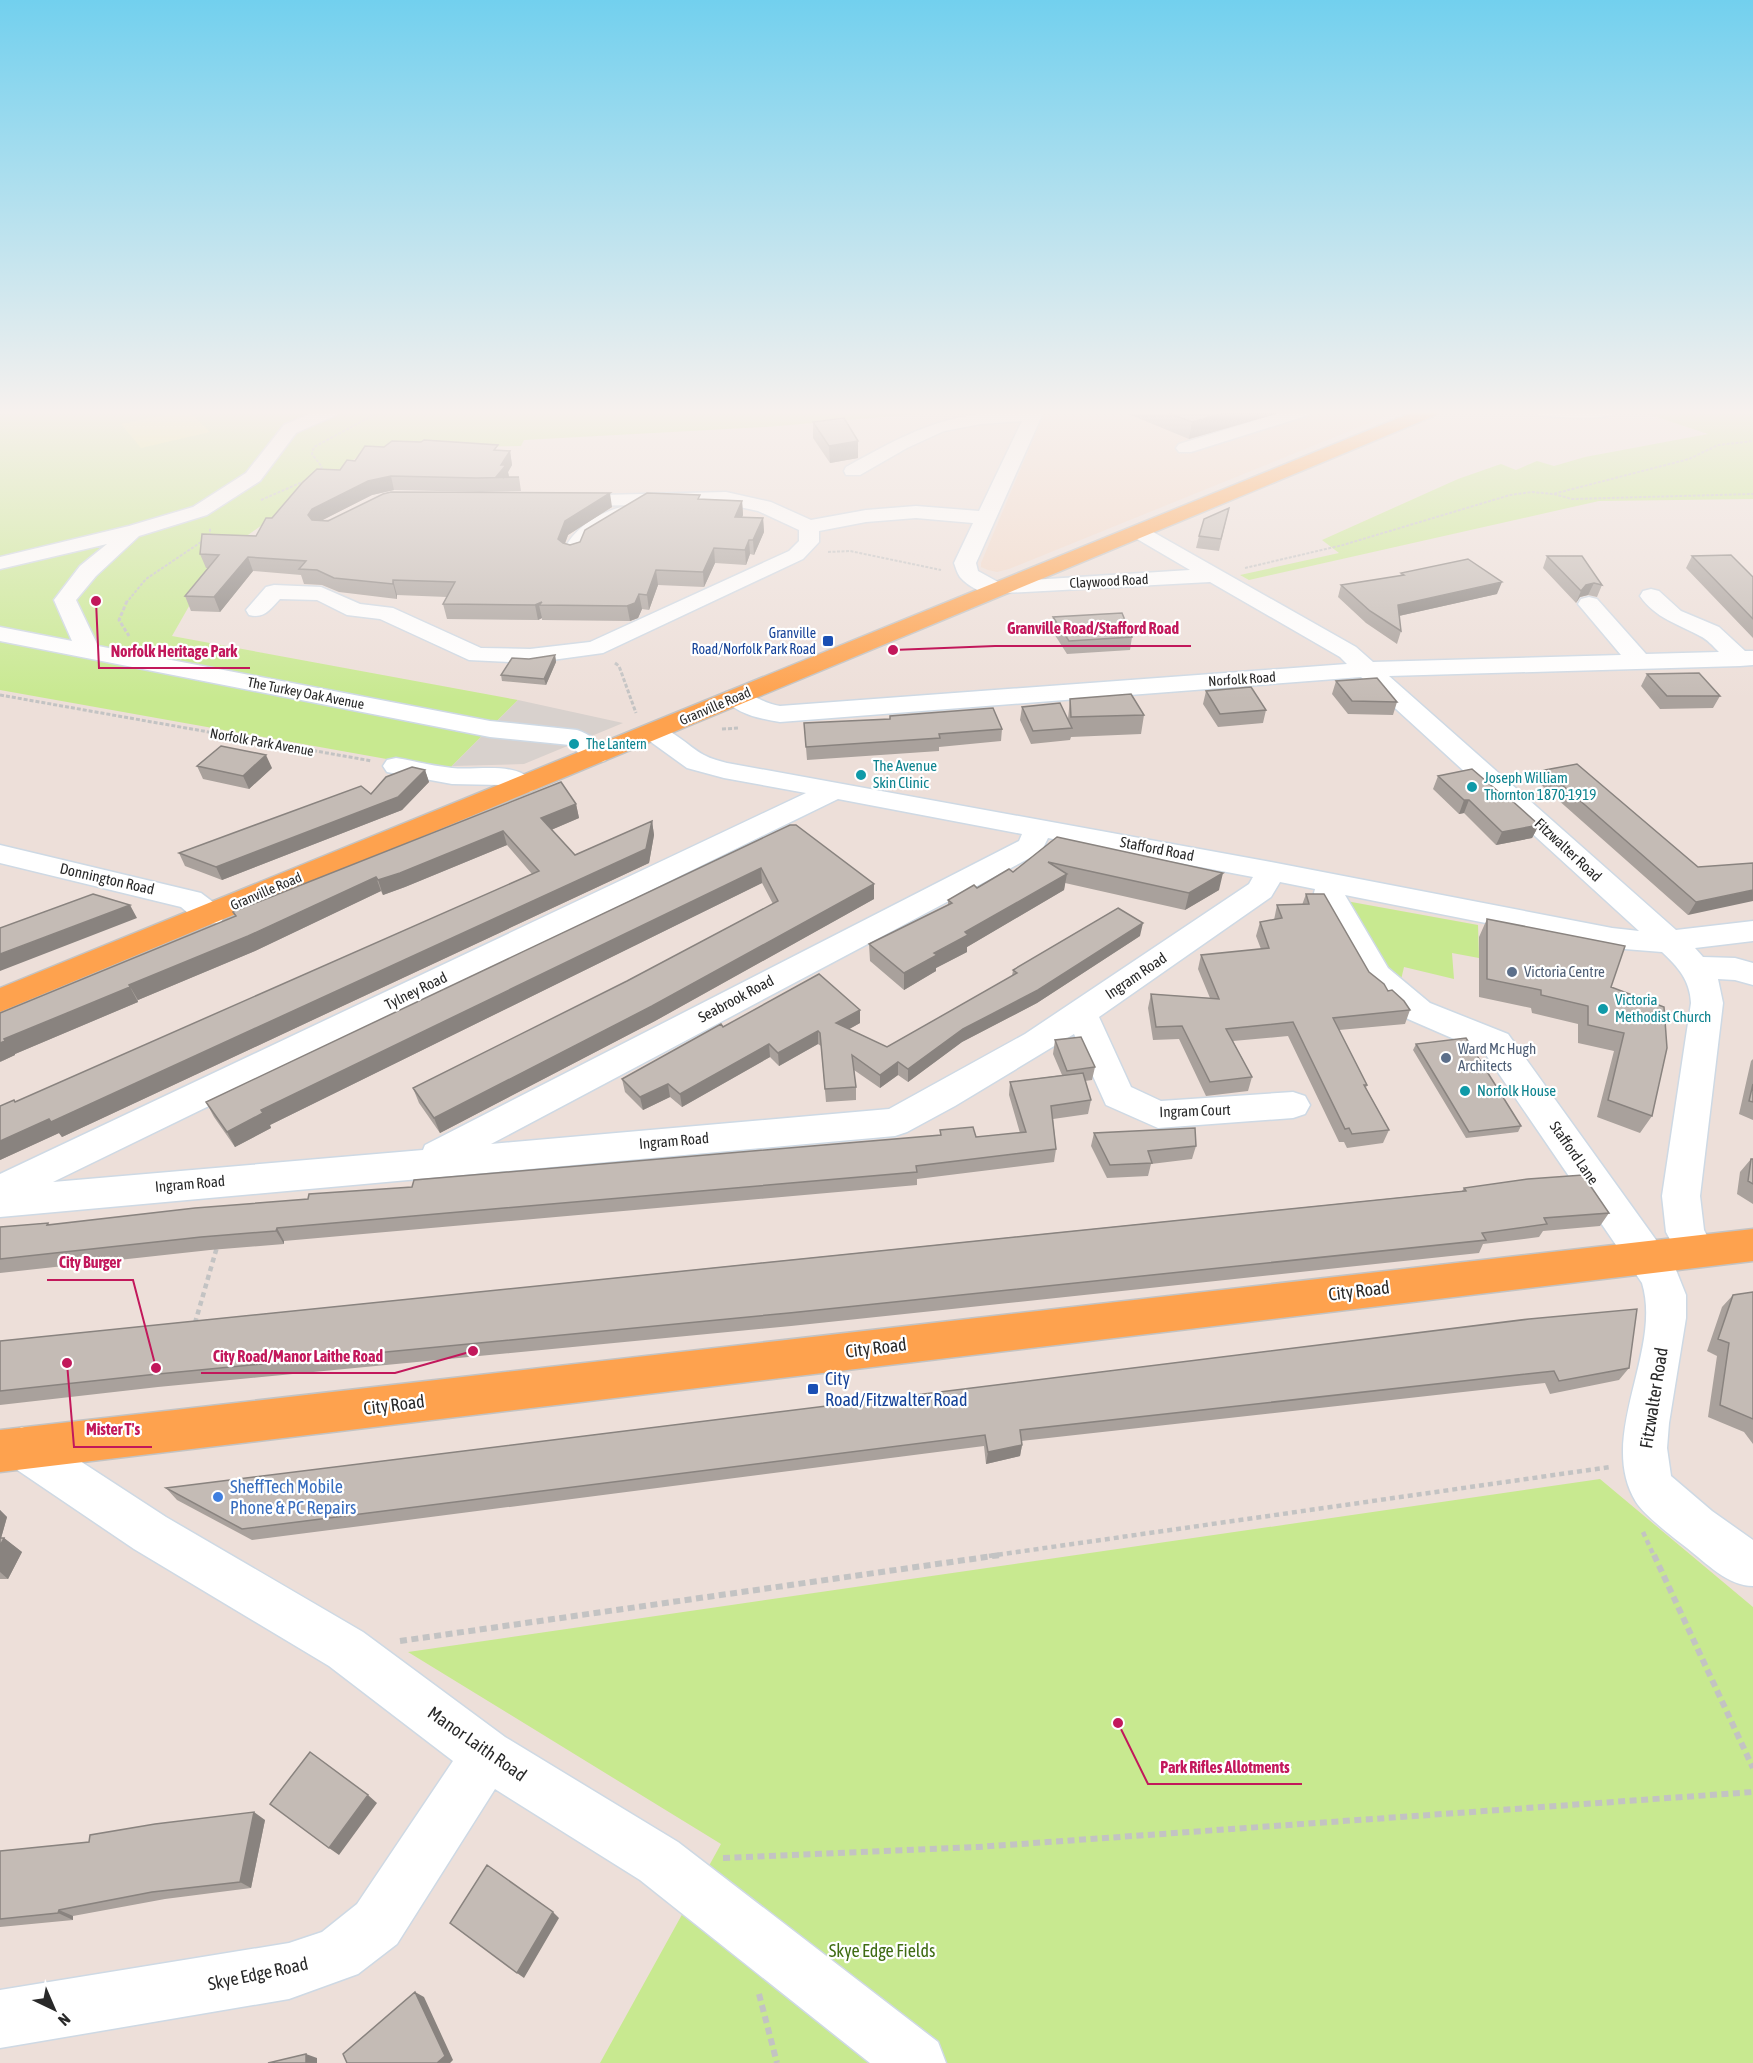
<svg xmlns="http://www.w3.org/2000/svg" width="1753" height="2063" viewBox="0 0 1753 2063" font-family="'Asap Condensed',sans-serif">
<rect width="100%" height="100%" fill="#eddfd9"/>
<path fill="#f1d7c7" d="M1045 411H1399L1009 569 997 572 988 570 981 567V563Z"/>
<path fill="#c8e990" d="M0 411H954L766 427 524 440 521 446 370 448 241 540 212 566 172 636 518 700 448 770 0 690Z
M1639 411 1705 413 1704 411H1753V499L1599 501 1249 580 1240 575 1339 553 1322 540 1458 479 1501 464 1516 470 1537 461 1554 466 1585 457 1708 434Z
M1346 901 1478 925 1479 958 1452 953 1454 979 1404 967 1400 984 1379 975Z
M1600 1479 1753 1607V2063H600L721 1844 408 1652Z"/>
<path fill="#e4f28b" d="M183 411H189L210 432 141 448 121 424Z"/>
<path fill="#d8d1cd" d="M518 700 623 723 524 764 452 766Z"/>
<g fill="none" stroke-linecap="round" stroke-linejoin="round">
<g stroke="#ced9e4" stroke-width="3">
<path id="minor" d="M317 411H339L336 415 296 433 260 481 207 515 139 536 96 576 76 600 98 646 490 721 577 730C590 734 601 744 609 755L605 761 596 763 587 761 570 745 490 737 0 641V627L72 641 54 600 80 566 107 544 0 569V557L129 526 193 507 246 473 284 425Z
M1014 411H1044L976 563 978 571 998 582 1190 570 1132 536 1129 532 1132 528H1146L1356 647 1373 662 1621 655 1578 604 1581 599 1589 597 1597 599 1646 654 1719 652C1713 646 1707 639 1700 636 1678 624 1655 618 1640 596L1643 591 1651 589 1659 591 1681 611 1719 627 1745 651H1753V665L1740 666 1389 676 1676 930 1753 921V941L1695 948 1703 957 1735 958 1753 963V985L1735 980 1718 979 1723 1003 1700 1196 1704 1230 1715 1251 1710 1262 1696 1267 1682 1262 1666 1232 1662 1196 1691 1003C1690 980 1678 967 1662 952L1612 948 1345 895 1388 968 1430 1003 1508 1034 1674 1265 1686 1295V1318L1669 1423 1667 1448 1671 1476 1712 1511 1753 1540V1586C1728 1586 1706 1563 1687 1548 1674 1538 1645 1516 1636 1502 1596 1437 1663 1351 1642 1283L1484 1052 1408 1019 1366 984 1314 893 1315 889 1280 882 1271 897 1099 1017 1131 1087 1161 1101 1293 1092 1305 1096 1310 1105 1305 1114 1293 1118 1158 1128 1106 1105 1074 1034 955 1106 907 1132 895 1136 0 1217V1174L806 793 724 778 687 768 644 737 640 732 644 727C667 721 685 745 704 755 711 759 720 761 727 763L1271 862 1612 928 1639 931 1361 677 780 722C761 719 735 714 723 697L726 692C746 687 761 704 780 706L1347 664 1340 657 1210 582 1005 593C992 599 969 588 960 577 957 573 956 568 954 563L973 523 916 518 866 522 819 531V542L803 559 603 653 530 663 469 660 380 619 347 615 317 600 280 599C270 609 265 619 249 615L246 610 266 587 274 585 321 587 360 604 393 608 481 648 530 649 590 642 789 551 799 541V530L758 511 726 504 567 506 560 504 557 500 560 496 726 492 771 502 811 520 866 510 916 506 979 511 1022 421 981 424 944 431 907 448 860 475H846L844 471 846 467C908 433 941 414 1014 411ZM838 799 1022 834 1019 841 425 1145 423 1150 53 1182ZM1048 838 1253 877 1249 884 1025 1034 889 1109 491 1144 1041 852Z
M1286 411H1312L1309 415 1191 452H1179L1176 448 1179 444Z
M1534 411H1615L1612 415C1590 420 1565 417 1543 416L1537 415Z
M622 507 629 509 632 513 629 517 594 537 580 556 573 558 566 556 563 552C573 529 597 513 622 507Z
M396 758C414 761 433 766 452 768 478 771 519 760 536 785L532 791 523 793 502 785 452 784 387 772 383 766 387 760Z
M0 845 201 893 221 908 225 915 221 922C203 927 194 918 181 907L0 863Z
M22 1427 37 1433 166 1517 363 1632 505 1737 678 1842 938 2042 946 2063H870L640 1880 495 1789 397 1944 358 1974 289 1999 0 2048V1990L289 1943 322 1932 357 1904 453 1761 329 1666 134 1549 7 1463 0 1448 7 1433Z"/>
</g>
<g stroke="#c3c3c3" stroke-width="3">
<path id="major" d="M1416 411H1439L1436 415 0 1012V988Z
M1753 1229V1261L0 1472V1430Z"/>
</g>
<path stroke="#c3c3c3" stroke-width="2" stroke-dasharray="3 1.5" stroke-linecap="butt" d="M318 473 322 467 312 454 314 447 381 411
M1554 494 1572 499 1753 494
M261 500 307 480
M828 552 850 551 941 570
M1245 568 1343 545 1510 495 1532 492 1553 494 1689 459 1718 445 1753 441
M126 603 146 579 210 536V528"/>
<path stroke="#c3c3c3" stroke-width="3" stroke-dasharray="4 2" stroke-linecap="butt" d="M127 601 119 620 129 636
M615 663 619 666 636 713
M0 695 372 761
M722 729 739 728"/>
<path stroke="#c3c3c3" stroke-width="4.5" stroke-dasharray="5 4" stroke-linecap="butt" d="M195 1323 217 1247
M1643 1532 1654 1556
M989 1556 1610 1467"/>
<path stroke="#c3c3c3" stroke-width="6" stroke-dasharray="7 4.5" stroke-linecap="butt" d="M1654 1555 1753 1768
M400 1641 1000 1555
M723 1858 978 1847 1753 1792
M759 1994 777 2063"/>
<use href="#minor" fill="#fff" fill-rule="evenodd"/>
<use href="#major" fill="#fea24e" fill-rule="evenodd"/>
</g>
<path fill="#a9a19c" d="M1121 411H1286L1189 439Z
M1697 411H1714L1707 414Z
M813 422 858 458 830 463 813 438Z
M384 447 510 451 512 465 508 472 509 477H519L521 491 480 492 394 490 372 495 322 520 612 507 568 535 565 544 570 545 700 499 742 501 743 515 742 517 763 518 764 532 754 555 750 554 746 565 715 563 704 587 658 585 649 610 642 609 638 618 630 621 542 620V618L538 620 447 619 443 604 447 597 397 595V599L339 592 322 585 304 584 301 575 253 571 220 612 191 611 185 596 208 568H206L200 554 256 536 272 518 340 470 355 461Z
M1229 508 1219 551 1196 548 1199 536Z
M1547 556 1602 585 1597 597 1588 595 1580 597 1576 603 1543 568Z
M1692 556 1753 577V638L1686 568Z
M1401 573 1497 594 1399 616 1401 631 1397 644 1366 623 1338 597 1341 585 1400 576Z
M1053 617 1132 637 1130 650 1067 654 1051 629Z
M555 655 556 662 546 685 502 681 501 675 529 659Z
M1647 674 1720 696 1713 708 1660 709 1641 686Z
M1336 681 1397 702 1393 715 1348 714 1332 694Z
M1206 691 1266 710 1263 723 1218 727 1203 704Z
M1070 699 1144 715 1141 734 1071 737 1070 740 1031 744 1020 720 1022 707 1068 719Z
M890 716 1002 729 1001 741 939 747V751L807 760 804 723 890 719Z
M197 766 272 768 249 789 203 779Z
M425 770 429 782 402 810 222 880 185 866 179 853 371 794Z
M1545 770 1698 867 1753 863 1688 915 1539 783Z
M1438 776 1507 799 1539 825 1532 838 1496 845 1464 813 1459 814 1433 789Z
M576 804 579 818 551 830 575 855 652 821 654 835 649 863 62 1137 59 1133 0 1160 14 1100 16 1102 532 874 507 845 405 887 383 895 381 891 255 951 138 1000V1002L15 1054V1055L0 1062 235 916 233 912Z
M790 825 874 899 655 1021 440 1133 419 1103 413 1088 627 981 773 904 762 883 270 1125 271 1128 235 1147 214 1117 206 1102Z
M1057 837 1219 890 1185 910 1065 883 1064 890 967 947V952L936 968V971L904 990 870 961 869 944 948 905V900L1013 872Z
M1306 894 1369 972 1388 991 1410 1010 1405 1024 1339 1030 1367 1085 1366 1088 1389 1130 1383 1143 1347 1148 1344 1142H1339L1288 1036 1233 1041 1252 1077 1248 1091 1206 1096 1179 1039 1153 1040 1148 1008 1151 994 1210 998 1198 969 1201 955 1261 949 1256 936 1260 922 1274 920 1277 905H1302Z
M1487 919 1611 987 1652 1116 1640 1133 1597 1117 1614 1051 1578 1043V1024L1532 1013 1531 1008 1479 997V937Z
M1140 936 1037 1003 962 1042 908 1082 898 1075 880 1088 854 1070 856 1087V1100L826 1102 821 1046 818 1044 779 1066 770 1057 682 1107 670 1097 643 1110 625 1092 622 1079 723 1027 860 1023 849 1029 887 1047 1012 976 1013 970Z
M1055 1040 1095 1067 1092 1080 1085 1081 1091 1100 1088 1114 1053 1119 1056 1149 1054 1162 917 1179V1185L284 1241V1244L210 1250 0 1273V1227L48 1223 50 1225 308 1199 412 1187 940 1135V1130L976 1137 1020 1133 1009 1095 1010 1082 1062 1075 1053 1054Z
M1416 1044 1521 1126 1518 1132 1466 1138 1413 1050Z
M1753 1059V1120L1739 1114 1751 1061Z
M1094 1133 1196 1146 1192 1159 1151 1164 1148 1176 1107 1178 1091 1146Z
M1751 1159H1753V1204L1737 1194 1740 1172Z
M1464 1188 1609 1213 1600 1226 1543 1231 1539 1237 1483 1244 1479 1253 791 1326 158 1387 0 1405V1341L1462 1191Z
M1753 1292V1444L1744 1432 1708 1417 1717 1356 1707 1351 1722 1307 1733 1295Z
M1529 1319 1629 1368 1619 1380 1550 1394 1545 1383 1021 1441 1022 1445 1020 1456 986 1464 984 1446 252 1540 177 1500 166 1488Z
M0 1510 7 1517 1 1538H4L22 1552 8 1579H0Z
M265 1820 251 1888 165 1899 73 1916V1920L0 1927V1851L89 1842Z"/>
<path fill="#89837f" d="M1231 411H1286L1189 439 1192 422Z
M858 441V458L830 463 829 446Z
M510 451 512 465 508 472 509 477H504V479L503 478 496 477 501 465Z
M391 476 394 490 372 495 317 523 313 529 308 515 312 509 368 481Z
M610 493 612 507 568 535 561 553 558 539 565 521Z
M742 501 743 515 736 531 735 517Z
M763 518 764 532 754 555 753 540Z
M749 540 750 554 746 565 745 550Z
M714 548 715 563 704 587 703 572Z
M248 557 253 571 220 612 214 597Z
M656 570 658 585 649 610 647 595Z
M393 580 397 595V599L393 584Z
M1502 582 1497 594 1394 617 1398 605Z
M1594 583 1588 595 1580 597 1576 603 1581 591 1586 585Z
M639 594 642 609 638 618 630 621 627 606Z
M542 602 539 605 542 618 538 620 535 605Z
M555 655 556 662 546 685 544 679Z
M266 755 272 768 249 789 243 776Z
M425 770 429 782 402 810 222 880 216 867Z
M1464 800H1469L1464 813 1459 814Z
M576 804 579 818 544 833 541 818Z
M652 821 654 835 649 863 62 1137 59 1133 0 1160V1141Z
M1539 825 1532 838 1496 845 1502 832Z
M503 831 507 845 405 887 383 895 378 880Z
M761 868 762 883 270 1125 271 1128 235 1147 227 1132 261 1110Z
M1223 873 1219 890 1185 910 1189 893Z
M1067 874 1064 890 967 947V952L936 968V971L904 990V973L965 932Z
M376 877 381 891 255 951 138 1000 129 985Z
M874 884V899L655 1021 440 1133 434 1118Z
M1753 890V901L1688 915 1696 902Z
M130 905 137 918 0 971V954Z
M1143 923 1140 936 1037 1003 962 1042 908 1082V1069L963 1029Z
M130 987 138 1002 15 1054V1055L0 1062V1043L4 1039Z
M860 1010V1023L837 1036 836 1023Z
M818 1031V1044L779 1066 778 1053Z
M769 1044 770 1057 682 1107 680 1094Z
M898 1062V1075L880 1088V1075Z
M668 1084 670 1097 643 1110 640 1097Z
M277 1228 284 1241V1244L276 1231Z
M1022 1445 1020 1456 986 1464 988 1452Z
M0 1510 7 1517 0 1542Z
M4 1538 22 1552 8 1579 0 1572V1546Z
M368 1795 377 1803 339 1855 329 1848Z
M254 1812 265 1820 251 1888 240 1882Z
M59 1910 73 1916V1920L58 1913Z
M553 1912 559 1918 524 1978 517 1973Z
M415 1992 424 1997 453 2060 450 2063H437Z
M306 2054 317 2058V2063H306Z"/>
<path fill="#c4bbb5" stroke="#89837f" stroke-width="1.5" d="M1164 411H1231L1192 422Z
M844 418 858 441 829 446 813 422Z
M424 440 498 445 494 450 510 451 501 465H506L496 477H519L477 478 391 476 368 481 312 509 308 515 312 520 328 521 383 494 391 492 610 493 565 521 558 539 563 543 570 545 580 542 585 530 647 493 700 495 698 499 742 501 735 517 763 518 753 540H749L745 550 714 548 703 572 656 570 647 595 639 594 635 603 627 606 539 605 542 602 535 605 443 604 455 582 393 580V584L334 578 317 570 299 569 306 561 248 557 214 597 185 596 219 555 200 554 202 534 256 536 266 518H272L302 483 317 469 340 470 347 460 355 461 365 446 384 447 392 441 421 442Z
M1229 508 1221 539 1199 536 1204 519Z
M1731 555 1753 577V619L1692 556Z
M1547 556H1582L1602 585 1594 583 1586 585 1581 591Z
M1468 559 1502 582 1398 605 1401 631 1370 611 1341 585 1404 575 1401 573Z
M1122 613 1132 637 1069 641 1053 617Z
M555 655 544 679 501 675 512 658 529 659Z
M1699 673 1720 696H1667L1647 674Z
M1377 678 1397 702 1352 701 1336 681Z
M1251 687 1266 710 1220 714 1206 691Z
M1131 694 1144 715 1071 717 1070 699Z
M1060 703 1072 728 1033 731 1022 707Z
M993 708 1002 729 939 734 940 738 806 747 804 723 890 719V716Z
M221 746 266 755 243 776 197 766Z
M1577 764 1698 867 1753 863V890L1696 902 1545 770Z
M412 767 425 770 398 797 216 867 179 853 361 786 371 794 386 777Z
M1472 769 1507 799H1510L1539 825 1502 832 1469 800H1464L1438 776Z
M561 782 576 804 541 818 575 855 652 821 646 849 51 1122 49 1119 0 1141V1106L14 1100 15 1102 539 871 503 831 400 873 378 880 376 877 248 936 129 985 130 987 4 1039 5 1041 0 1043V1013L236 916 233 912Z
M790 825H796L874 884 652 1006 434 1118 413 1088 627 981 778 901 761 868 261 1110 263 1113 227 1132 206 1102Z
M1057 837 1223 873 1189 893 1048 862 1067 874 965 932 968 935 934 953 937 955 904 973 869 944 952 903 948 900 974 885 977 888 1009 869 1013 872Z
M93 894 130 905 0 954V928Z
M1306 894H1324L1369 972 1384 984 1388 991 1392 990 1404 1001 1410 1010 1333 1018 1367 1085H1364L1389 1130 1352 1134 1349 1128 1345 1129 1293 1022 1226 1029 1252 1077 1210 1082 1182 1026 1156 1027 1151 994 1219 999 1201 955 1269 948 1260 922 1282 918 1277 905 1309 904Z
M1118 908 1143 923 1038 990 963 1029 908 1069 898 1062 880 1075 852 1055 856 1087 825 1089 820 1033 818 1031 778 1053 769 1044 680 1094 668 1084 640 1097 622 1079 721 1024 723 1027 819 974 860 1010 836 1023 887 1047 1017 973 1013 970Z
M1487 919 1625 946 1611 987 1664 1007 1667 1048 1652 1116 1608 1100 1624 1033 1588 1025V1006L1541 995V990L1487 979Z
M1081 1037 1095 1067 1067 1071 1055 1040Z
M1466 1038 1521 1126 1469 1132 1416 1044Z
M1083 1073 1091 1100 1051 1106 1056 1149 916 1166 917 1172 277 1228 276 1231 201 1237 0 1259V1227L48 1223 47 1225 195 1208 308 1199 309 1194 412 1187 414 1180 941 1135 940 1130 973 1127 976 1137 1026 1132 1010 1082Z
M1753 1084V1102L1749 1101Z
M1195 1128 1196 1146 1148 1151 1152 1163 1110 1165 1094 1133Z
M1751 1159H1753V1184L1748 1181Z
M1583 1175 1609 1213 1544 1218 1547 1224 1482 1233 1486 1240 789 1313 148 1375 0 1391V1341L1466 1191 1464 1188 1528 1179Z
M1753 1292V1419L1720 1405 1729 1343 1718 1339 1733 1295Z
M1637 1309 1629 1368 1559 1381 1554 1371 1020 1430 1022 1445 988 1452 985 1435 242 1529 166 1488 1529 1319Z
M0 1538H4L0 1546Z
M310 1752 368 1795 329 1848 270 1804Z
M254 1812 240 1882 152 1892 59 1910 58 1913 0 1919V1851L89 1842 90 1835 155 1824Z
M487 1865 553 1912 517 1973 450 1923Z
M415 1992 445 2056 437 2063H347L343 2054Z
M306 2054V2063H268Z"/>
<linearGradient id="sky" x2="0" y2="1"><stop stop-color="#72d0ee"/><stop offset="0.59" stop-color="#f7f1ee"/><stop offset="1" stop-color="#f7f1ee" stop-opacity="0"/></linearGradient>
<rect width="1753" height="699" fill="url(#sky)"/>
<g fill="#1a4fb4" stroke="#fff" stroke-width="2">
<rect x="822" y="635" width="12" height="12" rx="3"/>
<rect x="807" y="1383" width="12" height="12" rx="3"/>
</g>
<g fill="#0f9aa8" stroke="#fff" stroke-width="2">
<circle cx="574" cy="744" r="6"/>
<circle cx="861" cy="775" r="6"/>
<circle cx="1472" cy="787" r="6"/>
<circle cx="1603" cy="1009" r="6"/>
<circle cx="1465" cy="1091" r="6"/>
</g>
<g fill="#5c6f8a" stroke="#fff" stroke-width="2">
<circle cx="1512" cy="972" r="6"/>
<circle cx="1446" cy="1058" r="6"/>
</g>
<circle fill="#3f7fe0" stroke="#fff" stroke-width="2" cx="218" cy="1497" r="6"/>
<g text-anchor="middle" stroke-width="4.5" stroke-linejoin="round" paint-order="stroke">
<g font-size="14" fill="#292929" stroke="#fff">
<text transform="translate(1109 581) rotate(-3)" y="5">Claywood Road</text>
<text transform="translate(1242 679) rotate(-4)" y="5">Norfolk Road</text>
<text transform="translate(306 693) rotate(11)" y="5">The Turkey Oak Avenue</text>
<text transform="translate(715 706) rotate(-23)" y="5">Granville Road</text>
<text transform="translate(262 742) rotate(10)" y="5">Norfolk Park Avenue</text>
<text transform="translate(266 891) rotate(-23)" y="5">Granville Road</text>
</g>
<g font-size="14" fill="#164399" stroke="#fff" text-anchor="end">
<text x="816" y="638">Granville<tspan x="816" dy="16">Road/Norfolk Park Road</tspan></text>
</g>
<g font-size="14" fill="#0d838f" stroke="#fff" text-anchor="start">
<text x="586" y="749">The Lantern</text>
</g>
<g font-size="15" fill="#0d838f" stroke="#fff" text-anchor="start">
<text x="873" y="771">The Avenue<tspan x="873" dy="17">Skin Clinic</tspan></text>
<text x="1484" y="783">Joseph William<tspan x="1484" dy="17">Thornton 1870-1919</tspan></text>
<text x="1615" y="1005">Victoria<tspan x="1615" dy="17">Methodist Church</tspan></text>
<text x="1477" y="1096">Norfolk House</text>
</g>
<g font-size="15" fill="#292929" stroke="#fff">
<text transform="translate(1157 849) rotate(11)" y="5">Stafford Road</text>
<text transform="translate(1568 850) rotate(43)" y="5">Fitzwalter Road</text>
<text transform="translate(107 879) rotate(13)" y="5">Donnington Road</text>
<text transform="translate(1136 976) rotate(-34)" y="5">Ingram Road</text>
<text transform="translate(416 991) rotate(-26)" y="5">Tylney Road</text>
<text transform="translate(736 999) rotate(-28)" y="5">Seabrook Road</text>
<text transform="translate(1195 1111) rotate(-2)" y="5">Ingram Court</text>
<text transform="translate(674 1141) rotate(-5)" y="5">Ingram Road</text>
<text transform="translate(1574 1153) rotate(55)" y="5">Stafford Lane</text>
<text transform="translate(190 1184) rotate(-5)" y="5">Ingram Road</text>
</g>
<g font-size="15" fill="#4e5e75" stroke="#fff" text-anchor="start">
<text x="1524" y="977">Victoria Centre</text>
<text x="1458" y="1054">Ward Mc Hugh<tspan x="1458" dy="17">Architects</tspan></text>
</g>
<g font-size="18" fill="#292929" stroke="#fff">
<text transform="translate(1359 1291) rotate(-7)" y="6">City Road</text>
<text transform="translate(876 1348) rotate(-7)" y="6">City Road</text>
<text transform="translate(1654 1398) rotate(-81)" y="6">Fitzwalter Road</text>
<text transform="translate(394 1405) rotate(-7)" y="6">City Road</text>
<text transform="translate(477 1744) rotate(35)" y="6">Manor Laith Road</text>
<text transform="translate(258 1974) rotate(-12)" y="6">Skye Edge Road</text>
</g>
<g font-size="18" fill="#164399" stroke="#fff" text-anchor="start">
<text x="825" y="1385">City<tspan x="825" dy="21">Road/Fitzwalter Road</tspan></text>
</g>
<g font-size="18" fill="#366cbe" stroke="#fff" text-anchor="start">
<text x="230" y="1493">SheffTech Mobile<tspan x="230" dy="21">Phone &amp; PC Repairs</tspan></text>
</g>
<g font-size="18" fill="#3f6c13" stroke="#fff">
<text x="882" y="1957">Skye Edge Fields</text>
</g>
</g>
<path fill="none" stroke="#c2185b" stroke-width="2" d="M893 650L995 646H1191M96 601L99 668H250M156 1368L133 1280H47M473 1351L395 1373H201M67 1363L74 1447H152M1118 1723L1148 1784H1302"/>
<g fill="#c2185b" stroke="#fff" stroke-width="2">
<circle cx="893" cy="650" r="6"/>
<circle cx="96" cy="601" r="6"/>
<circle cx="156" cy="1368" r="6"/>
<circle cx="473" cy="1351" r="6"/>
<circle cx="67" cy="1363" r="6"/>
<circle cx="1118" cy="1723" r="6"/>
</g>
<g font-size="16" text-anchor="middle" font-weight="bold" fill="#c2185b" stroke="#fff" stroke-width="4.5" stroke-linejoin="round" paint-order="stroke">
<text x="1093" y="634">Granville Road/Stafford Road</text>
<text x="174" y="657">Norfolk Heritage Park</text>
<text x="90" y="1268">City Burger</text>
<text x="298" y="1362">City Road/Manor Laithe Road</text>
<text x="113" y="1435">Mister T's</text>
<text x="1225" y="1773">Park Rifles Allotments</text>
</g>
<g transform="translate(54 2009) rotate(136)" stroke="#ffffff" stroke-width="4.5" paint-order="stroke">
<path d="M0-4.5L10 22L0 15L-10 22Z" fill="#292929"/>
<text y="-9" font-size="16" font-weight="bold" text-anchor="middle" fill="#292929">N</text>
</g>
</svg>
